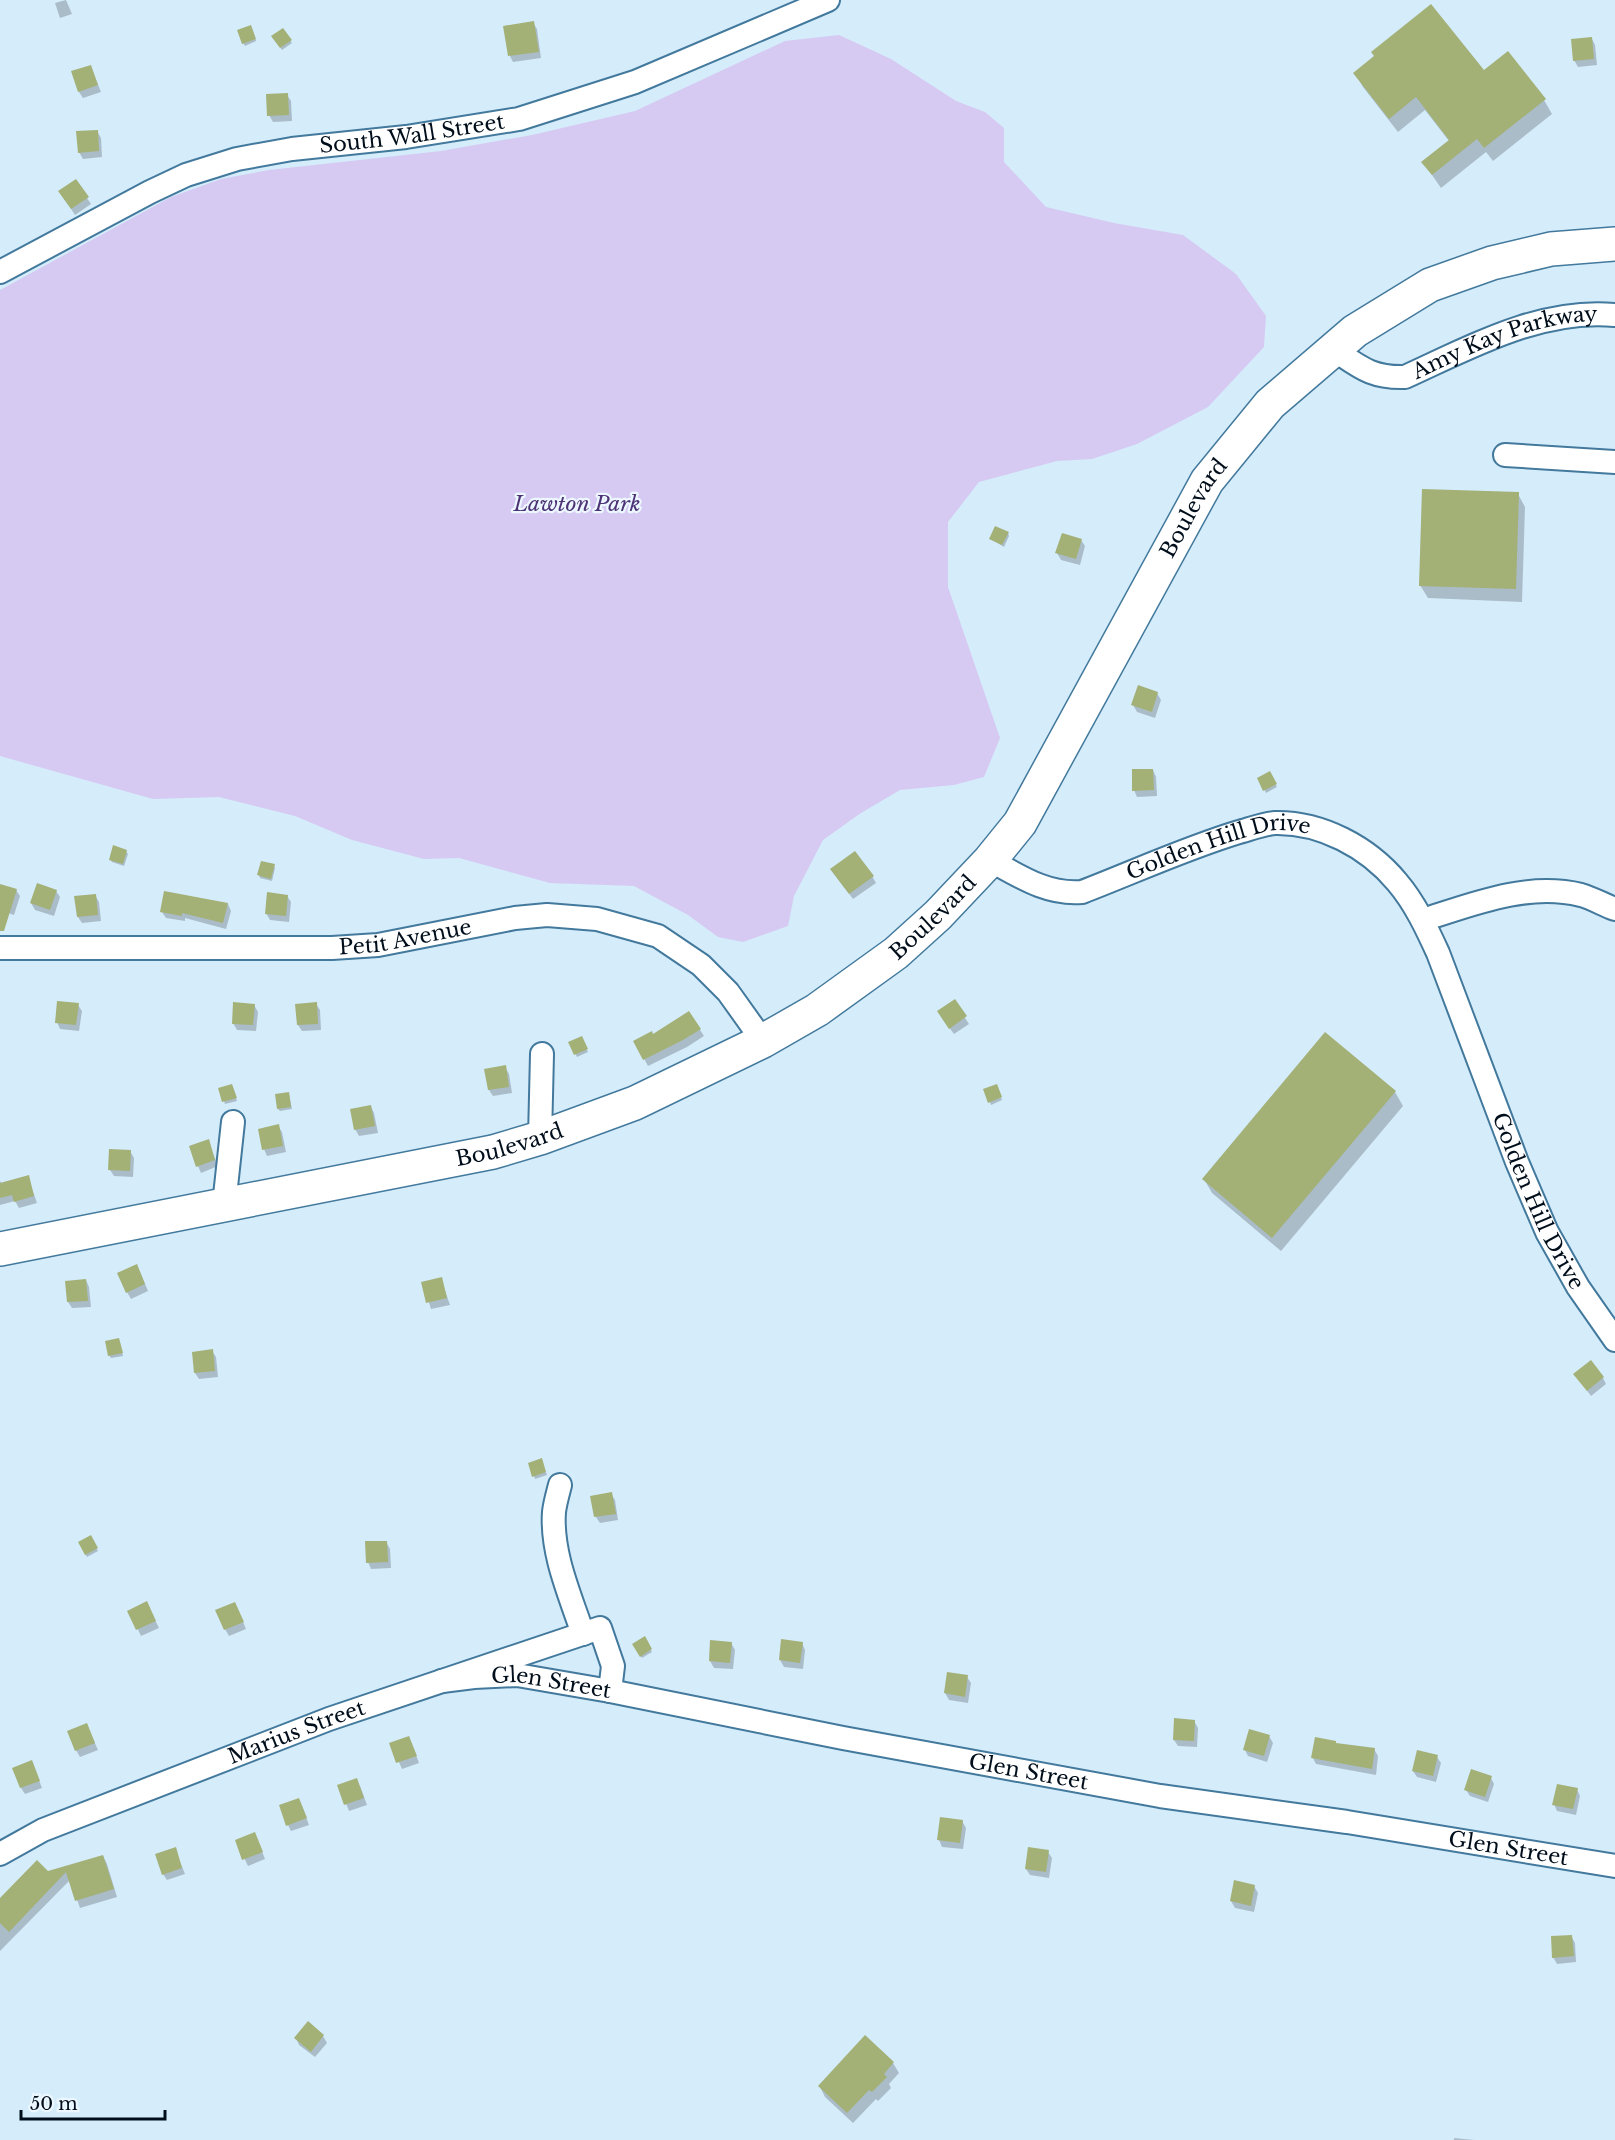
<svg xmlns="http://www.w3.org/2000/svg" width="1615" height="2140" viewBox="0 0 1615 2140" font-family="'Libre Baskerville',serif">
<rect width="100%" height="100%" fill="#d5ecfb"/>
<path fill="#d6caf2" d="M839 35 891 59 956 101 985 112 1004 128V162L1046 207 1114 223 1183 235 1236 274 1266 316 1264 347 1208 407 1137 444 1092 459 1057 461 979 482 948 522V587L1000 738 984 777 954 785 900 790 861 813 823 840 794 896 788 926 743 942 718 937 688 915 634 886 550 883 459 858 424 859 352 840 295 816 219 797 153 799 0 756V290L171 197 221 179 269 170 441 151 532 135 635 111 785 41Z"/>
<path fill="#0003" d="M66 0 72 14 60 18 55 3Z
M533 23 537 29 541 58 513 62 510 56 505 27Z
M252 29 256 41 245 46 243 43Z
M283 30 292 43 282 50 273 37Z
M1592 39 1595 45 1597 65 1578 67 1574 60Z
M91 67 101 92 83 98 79 92Z
M1483 72 1544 100 1552 114 1493 161 1486 152 1441 188 1423 162 1449 141 1425 110 1398 132 1363 87 1355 73Z
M287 95 291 101 292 121 273 122 269 115Z
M97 131 101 138 102 157 83 159 79 152Z
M64 198H87L91 204 75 215Z
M1518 494 1525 507 1522 602 1428 598 1420 585Z
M1008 533 1009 536 1004 547 991 539Z
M1081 540 1085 546 1080 565 1061 560 1057 553Z
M1157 693 1161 700 1155 718 1137 712 1133 705Z
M1153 770 1156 777 1157 796 1137 797 1134 790Z
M1269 773 1277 787 1266 793 1259 778Z
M126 851 128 854 124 866 112 862 110 859Z
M274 866 275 868 272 881 260 878 259 875Z
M836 876H872L876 883 853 899Z
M0 885 16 890 20 896 14 915 0 910Z
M56 891 60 897 54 916 35 910 31 903Z
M95 895 99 902 101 921 82 923 78 917Z
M287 896 291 902 289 922 270 920 266 913Z
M228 904 231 911 226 929 185 918V921L166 918 162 912Z
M954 1001 969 1024 954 1034 942 1018Z
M316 1004 320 1010 321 1030 302 1031 298 1025Z
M78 1005 82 1011 79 1031 60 1029 57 1022Z
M254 1005 258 1012 256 1031 237 1030 233 1023Z
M689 1013 704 1036 687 1047 648 1066 635 1042 653 1036Z
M581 1038 588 1052 577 1057 570 1042Z
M505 1067 509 1074 512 1093 493 1096 489 1090 486 1070Z
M997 1088 1002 1100 991 1105 990 1102Z
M220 1089H233L237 1101 225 1104Z
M1395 1092 1403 1106 1281 1251 1212 1193 1204 1179Z
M289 1094 292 1109 280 1111 278 1109Z
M371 1107 374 1113 378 1133 359 1136 355 1129Z
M278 1126 282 1132 286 1152 267 1156 264 1149Z
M208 1141 218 1166 201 1173 198 1166Z
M130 1151 134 1158 133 1177 114 1176 110 1170Z
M28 1177 37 1203 19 1208 15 1201 0 1205V1181L2 1184Z
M140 1272 148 1291 131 1299 127 1292Z
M441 1279 450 1305 431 1309 423 1283Z
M86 1280 89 1287 91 1307 72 1308 68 1302Z
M120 1343 123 1356 111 1358 109 1355Z
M212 1351 216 1357 218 1377 199 1379 195 1373Z
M1603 1378 1606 1384 1591 1396 1579 1380Z
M542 1463 547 1475 535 1479 530 1464Z
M611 1494 615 1500 618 1520 600 1523 596 1517 592 1498Z
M90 1537 98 1551 87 1557 80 1543Z
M386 1542 390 1549 391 1568 371 1569 368 1562Z
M150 1610 159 1628 141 1636 129 1611Z
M238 1610 246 1629 229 1636 225 1629Z
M644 1638 652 1652 642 1658 634 1644Z
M712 1642 731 1643 735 1650 733 1669 714 1668 710 1661Z
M802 1643 805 1650 803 1669 784 1667 780 1660Z
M967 1677 971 1683 968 1703 949 1700 945 1693Z
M1194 1721 1198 1728 1197 1747 1178 1746 1174 1740Z
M87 1725 98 1750 80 1757 76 1750Z
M1269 1736 1273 1743 1267 1762 1248 1756 1245 1750Z
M409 1737 419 1763 402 1769 391 1744Z
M1336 1744 1374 1749 1378 1756 1376 1775 1316 1764 1313 1758Z
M1437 1757 1441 1763 1436 1782 1417 1777 1413 1771Z
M32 1762 42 1788 25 1794 21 1788Z
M1491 1778 1494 1784 1488 1802 1470 1796 1466 1790Z
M339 1786H360L367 1805 349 1811Z
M1577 1789 1580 1796 1576 1815 1557 1811 1554 1804Z
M302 1806 309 1825 291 1831 288 1825Z
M962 1821 966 1828 963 1849 942 1847 939 1840Z
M236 1841H258L265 1859 248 1866Z
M175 1849 185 1874 167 1880 163 1874Z
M1048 1852 1052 1858 1049 1878 1030 1875 1026 1869Z
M103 1856 107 1864 117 1897 80 1908 70 1880 0 1951V1901L48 1873Z
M1254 1886 1258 1893 1254 1912 1235 1908 1231 1901Z
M1571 1936 1575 1943 1576 1962 1557 1964 1553 1957Z
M323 2036 327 2043 315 2057 299 2045 296 2038Z
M893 2063 899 2073 889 2084 891 2088 878 2101 876 2099 853 2123 825 2097 820 2087Z
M1454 2138 1474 2140H1454Z"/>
<path fill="#a3b076" d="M1431 4 1484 70 1508 51 1546 99 1484 148 1477 139 1432 175 1421 162 1449 140 1416 97 1389 119 1353 73 1374 56 1371 52Z
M534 21 539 52 508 56 503 26Z
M251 25 256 39 242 44 237 30Z
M283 28 292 40 280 48 271 36Z
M1592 37 1594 59 1573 61 1571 39Z
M91 65 98 85 78 92 71 71Z
M288 93 289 115 267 116 266 94Z
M98 130 99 151 78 153 76 131Z
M76 179 89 197 71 209 58 191Z
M1422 489 1519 492 1516 589 1419 586Z
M995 526 1009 532 1002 545 989 539Z
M1062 533 1082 539 1076 559 1055 553Z
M1138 685 1158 692 1152 712 1131 705Z
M1132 769H1153L1154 790 1132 791Z
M1270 771 1277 784 1263 791 1257 778Z
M113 845 127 850 123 864 109 860Z
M855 851 874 876 849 894 830 869Z
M261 861 275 864 271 879 257 875Z
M37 883 57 890 50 910 30 903Z
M0 884 17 889 4 931H0Z
M164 891 228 903 223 923 182 913V916L160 912Z
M267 892 288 895 286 916 265 914Z
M96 894 98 915 77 917 74 896Z
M955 999 967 1016 949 1029 937 1011Z
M57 1001 79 1003 76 1025 55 1023Z
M233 1002 255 1004 253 1025 232 1024Z
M317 1002 318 1024 297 1025 295 1004Z
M689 1011 701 1029 683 1040 643 1060 633 1041 652 1031 653 1034Z
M1325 1032 1396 1091 1272 1238 1202 1179Z
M582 1036 588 1049 574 1055 568 1042Z
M506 1065 509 1087 488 1090 484 1069Z
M232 1084 237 1098 222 1102 218 1088Z
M997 1084 1002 1097 988 1103 983 1089Z
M289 1092 291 1107 277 1109 275 1094Z
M371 1105 375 1126 354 1130 350 1109Z
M279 1124 283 1146 262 1150 258 1129Z
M209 1139 215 1160 196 1167 189 1146Z
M109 1149 131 1150 130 1171 108 1170Z
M29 1175 34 1196 14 1202 12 1195 0 1198V1183Z
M137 1264 145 1284 126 1293 117 1273Z
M442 1277 447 1298 426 1303 421 1282Z
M86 1279 88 1301 67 1302 65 1281Z
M119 1338 123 1353 108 1356 105 1341Z
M213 1349 215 1371 194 1373 192 1352Z
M1591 1360 1604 1377 1587 1391 1573 1374Z
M542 1458 546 1472 532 1477 528 1463Z
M612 1492 616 1514 594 1517 590 1496Z
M91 1535 98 1548 85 1555 78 1542Z
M365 1541H387L388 1562 366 1563Z
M147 1601 156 1621 136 1630 127 1611Z
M235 1602 244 1622 224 1630 215 1610Z
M645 1636 652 1649 640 1657 632 1644Z
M781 1639 803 1642 800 1663 779 1660Z
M710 1640 732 1642 730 1663 709 1661Z
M947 1672 968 1675 965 1697 944 1693Z
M1174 1718 1195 1720 1194 1741 1173 1740Z
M87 1723 95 1743 75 1751 67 1731Z
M1249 1729 1270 1735 1264 1756 1243 1750Z
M409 1736 417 1756 396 1763 389 1743Z
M1315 1737 1336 1741V1743L1375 1748 1372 1769 1311 1758Z
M1417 1750 1438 1755 1433 1776 1412 1771Z
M32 1760 40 1781 20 1788 12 1768Z
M1471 1769 1492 1776 1485 1797 1464 1790Z
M357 1778 364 1798 344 1805 337 1785Z
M1557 1784 1578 1788 1573 1809 1552 1805Z
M299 1798 307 1818 286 1826 279 1805Z
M940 1817 963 1820 960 1843 937 1840Z
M255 1832 263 1852 242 1860 235 1840Z
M176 1847 182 1868 162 1875 155 1854Z
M1028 1847 1049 1850 1046 1872 1025 1869Z
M103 1855 114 1889 75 1901 66 1872 9 1932 0 1923V1898L37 1860 48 1871Z
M1234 1880 1255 1885 1251 1906 1230 1901Z
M1572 1935 1574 1956 1552 1958 1551 1936Z
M308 2021 324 2035 311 2052 294 2038Z
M865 2035 894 2062 884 2074 887 2077 872 2092 869 2090 847 2113 818 2086Z"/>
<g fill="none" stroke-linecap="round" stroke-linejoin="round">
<g stroke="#42799c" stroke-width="26">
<g id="minor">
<path id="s1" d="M0 272 150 192 186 175 237 159 292 149 406 137 519 119 635 82 828 0"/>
<path id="s2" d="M1333 349C1360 367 1371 378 1405 377 1471 347 1540 308 1615 315"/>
<path d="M1505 455 1615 462"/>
<path id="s3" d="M990 860C1019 876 1047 895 1082 892 1134 872 1186 848 1239 832 1250 829 1263 824 1275 823 1321 822 1368 847 1397 882 1415 903 1427 929 1438 953L1517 1162 1547 1232 1578 1287 1615 1340"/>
<path d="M1423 920C1473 904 1527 882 1581 895 1592 898 1604 905 1615 909"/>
<path id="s4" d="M0 948H332L378 945 515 918 547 915 597 919 658 936 701 965 728 992 763 1041"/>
<path d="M540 1138 542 1054"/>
<path d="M224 1205 233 1122"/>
<path d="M560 1485C558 1493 555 1503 554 1512 551 1553 570 1595 583 1634"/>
<path id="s5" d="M442 1681 474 1677 517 1675 610 1691 843 1738 1160 1796 1347 1822 1615 1866"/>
<path id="s6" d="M0 1854 43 1830 329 1719 600 1628 613 1666 610 1691"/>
</g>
</g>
<g stroke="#42799c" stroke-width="36">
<g id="primary">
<path id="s7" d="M0 1249 493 1152 540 1138 635 1103 763 1041 817 1010 896 953 938 915 990 860 1020 823 1207 481 1270 404 1355 331 1430 285 1492 263 1551 249 1615 244"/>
</g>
</g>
<use href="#minor" stroke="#fff" stroke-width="22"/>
<use href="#primary" stroke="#fff" stroke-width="33"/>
</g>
<g text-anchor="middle" stroke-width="4.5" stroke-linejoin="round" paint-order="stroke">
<g font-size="21" fill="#000e1b" stroke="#ecf7ff">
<text dy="7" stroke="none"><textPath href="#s1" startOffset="440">South Wall Street</textPath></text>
<text dy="7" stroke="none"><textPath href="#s2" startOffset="186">Amy Kay Parkway</textPath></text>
<text dy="7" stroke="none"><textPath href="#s7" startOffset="1494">Boulevard</textPath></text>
<text dy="7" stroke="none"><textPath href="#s3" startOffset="244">Golden Hill Drive</textPath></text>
<text dy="7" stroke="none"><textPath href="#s7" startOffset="1006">Boulevard</textPath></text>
<text dy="7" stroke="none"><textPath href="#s4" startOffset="406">Petit Avenue</textPath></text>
<text dy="7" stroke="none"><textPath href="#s7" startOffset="520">Boulevard</textPath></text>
<text dy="7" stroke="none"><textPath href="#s3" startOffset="794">Golden Hill Drive</textPath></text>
<text dy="7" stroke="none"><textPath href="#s5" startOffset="110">Glen Street</textPath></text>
<text dy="7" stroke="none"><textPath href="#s6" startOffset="321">Marius Street</textPath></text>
<text dy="7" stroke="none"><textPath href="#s5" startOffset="596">Glen Street</textPath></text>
<text dy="7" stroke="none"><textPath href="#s5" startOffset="1082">Glen Street</textPath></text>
</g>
<g font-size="21" font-style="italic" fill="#4d3376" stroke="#ecf7ff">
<text x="577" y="511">Lawton Park</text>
</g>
</g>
<path d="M21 2110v9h144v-9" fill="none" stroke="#000e1b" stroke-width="3"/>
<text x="30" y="2110" font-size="18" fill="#000e1b" stroke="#ecf7ff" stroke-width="4.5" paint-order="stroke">50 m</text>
</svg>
